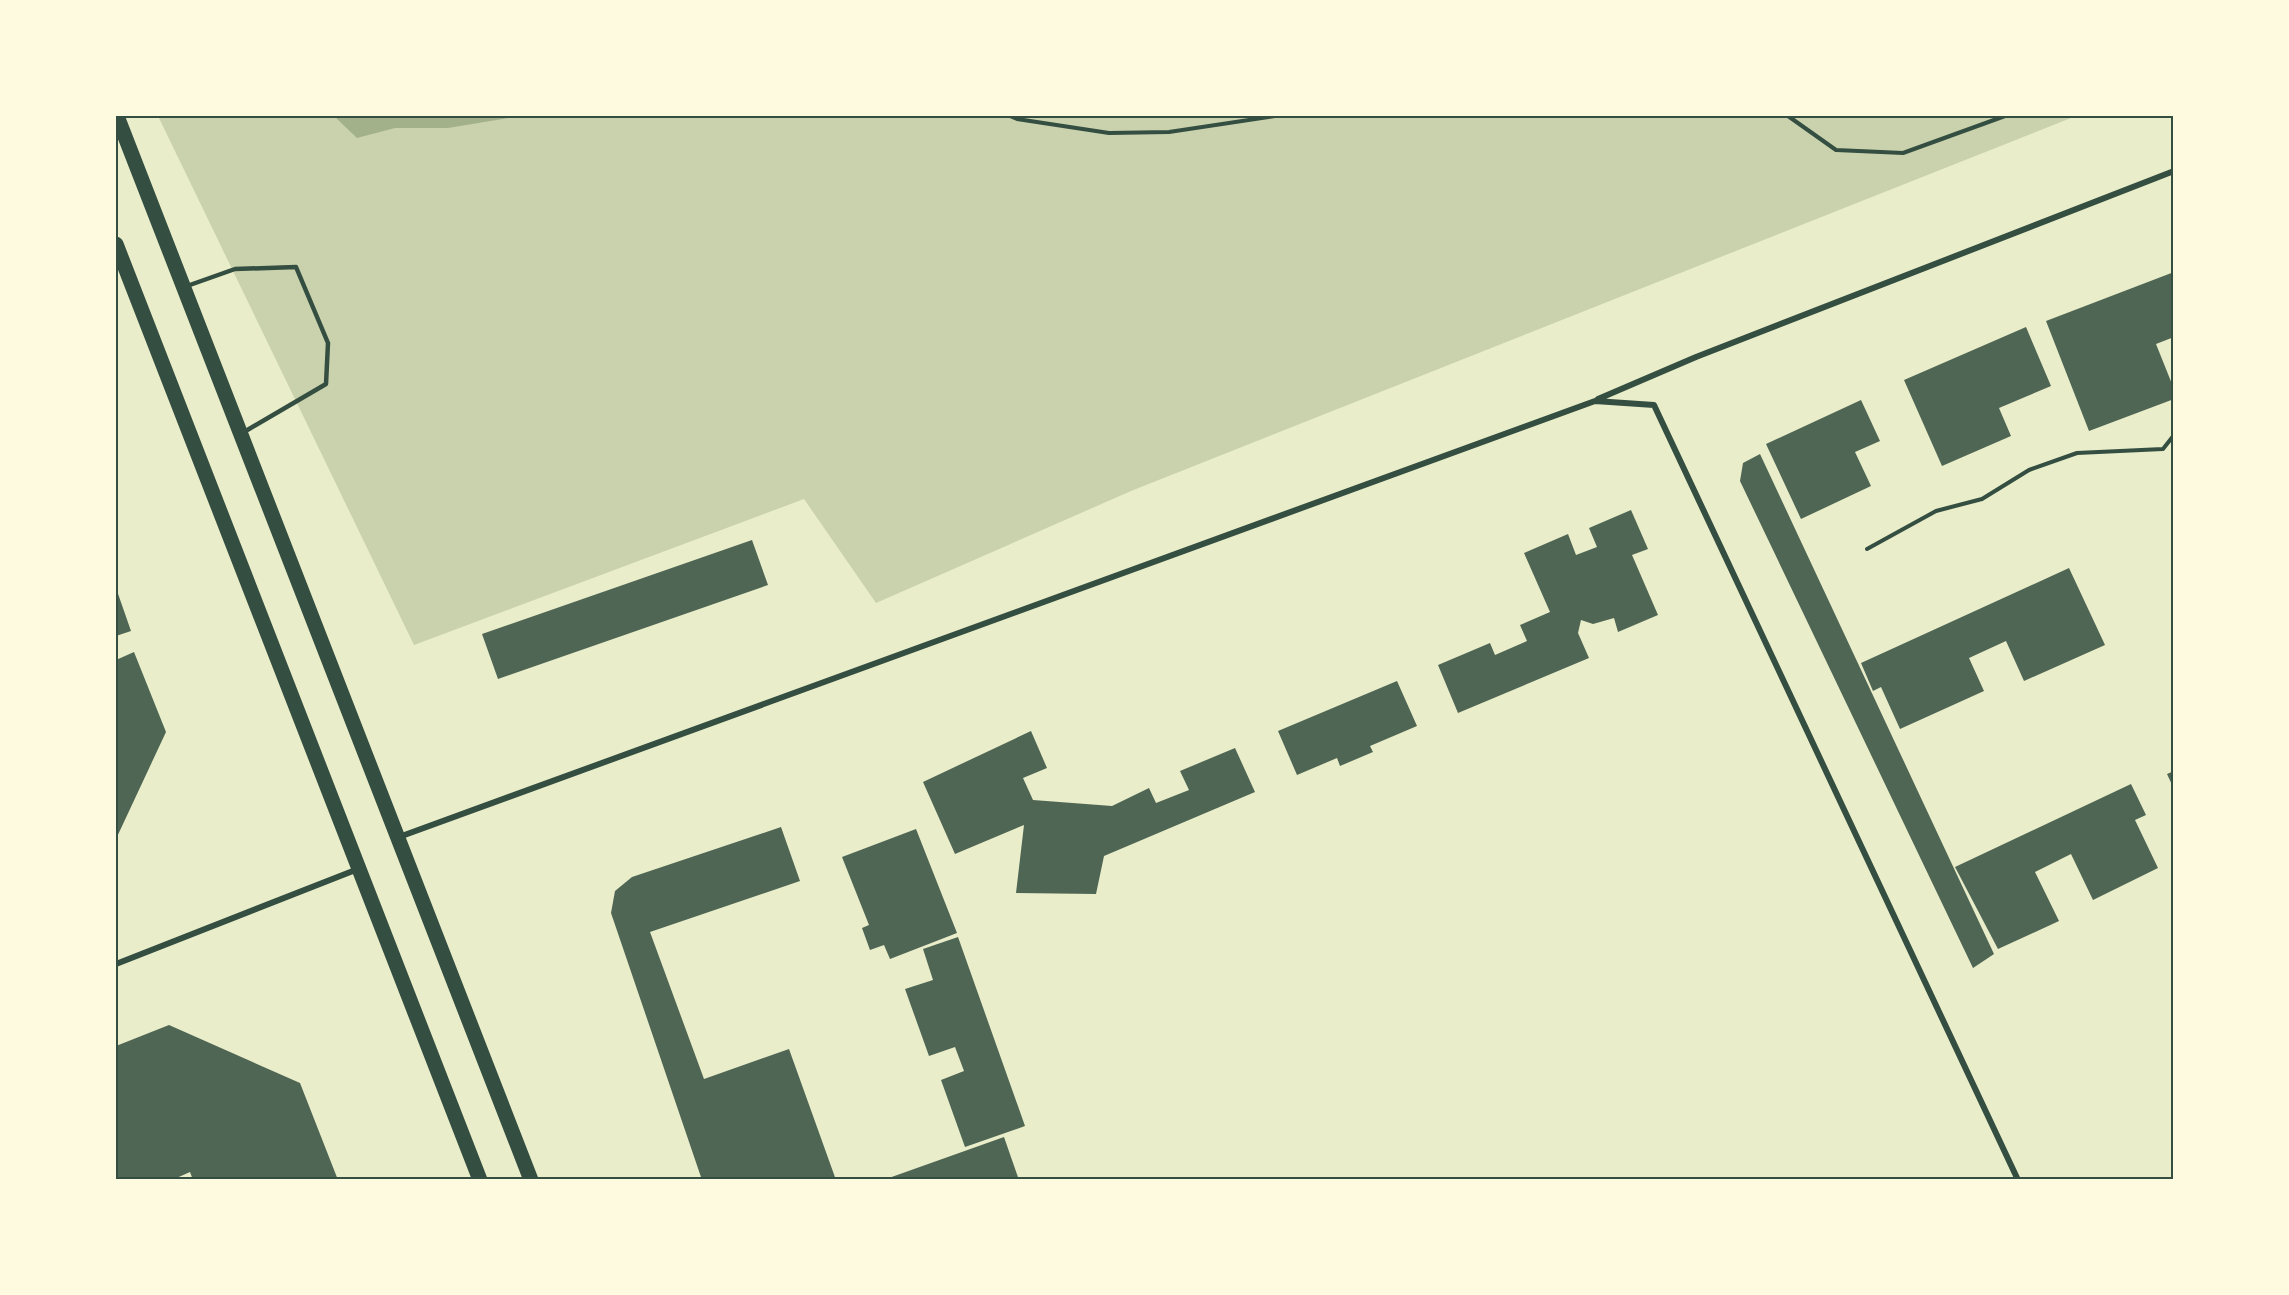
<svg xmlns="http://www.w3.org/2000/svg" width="2289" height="1295" viewBox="0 0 2289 1295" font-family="'PT Sans',sans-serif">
<rect width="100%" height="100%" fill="#e9edc9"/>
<path fill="#cad2ad" d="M158 116H2076L1131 491 876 603 804 499 414 645Z"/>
<path fill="#a3b18a" d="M334 116H520L448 128H395L357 138Z"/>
<path fill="#4f6655" d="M2174 272V337L2156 344 2174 389V399L2089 431 2046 321Z
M2026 327 2051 386 1999 408 2011 436 1942 466 1904 380Z
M1861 400 1880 441 1855 452 1871 486 1801 519 1766 444Z
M1760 454 1994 954 1973 968 1740 481 1743 463Z
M1631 510 1648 549 1632 555 1658 615 1618 632 1614 618 1593 624 1581 620 1578 633 1589 658 1458 713 1438 665 1490 643 1495 655 1527 641 1520 625 1550 612 1524 553 1568 534 1576 555 1597 547 1589 528Z
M752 540 768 585 498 679 482 634Z
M2069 568 2105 645 2024 681 2006 641 1969 658 1984 691 1900 729 1881 687 1873 691 1861 663Z
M116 588 131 631 116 636Z
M134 652 166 732 116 839V660Z
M1397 681 1417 726 1370 746 1373 752 1340 766 1337 758 1297 775 1278 731Z
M1031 731 1047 768 1023 778 1033 800 1112 806 1149 788 1156 803 1189 790 1180 771 1235 748 1255 792 1104 856 1096 894 1016 893 1024 825 955 854 923 782Z
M2174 771V789L2167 774Z
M2131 784 2146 815 2135 820 2158 868 2093 900 2071 854 2035 872 2059 921 1998 949 1955 867Z
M781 827 800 881 650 932 704 1079 789 1049 836 1180H702L611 913 615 891 632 877Z
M916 829 957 933 890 959 884 945 870 950 862 928 869 925 842 857Z
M958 937 1025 1126 965 1147 941 1080 964 1071 955 1047 929 1056 905 989 933 980 923 949Z
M169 1025 300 1083 338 1180H193L190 1172 172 1180H116V1046Z
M1004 1137 1019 1180H886V1179Z"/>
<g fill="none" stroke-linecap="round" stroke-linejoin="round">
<path stroke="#344e41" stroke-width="4" d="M1010 116 1017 119 1109 133 1169 132 1275 116
M1788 116 1836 150 1903 153 2005 116
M1867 549 1936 511 1982 499 2029 470 2077 453 2163 449 2174 435"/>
<path stroke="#344e41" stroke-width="4.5" d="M187 286 235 269 296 267 328 343 326 384 244 432"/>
<path stroke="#344e41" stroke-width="6" d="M1598 399 1696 357 2174 171
M399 837 1595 401 1654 405 2018 1180
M116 964 358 869"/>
<path stroke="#344e41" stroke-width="15" d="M117 116 531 1180
M116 244 480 1180"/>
</g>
<rect width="2289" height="1295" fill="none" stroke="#fefae0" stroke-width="234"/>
<rect x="117" y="117" width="2055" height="1061" fill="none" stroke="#344e41" stroke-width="2"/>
</svg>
